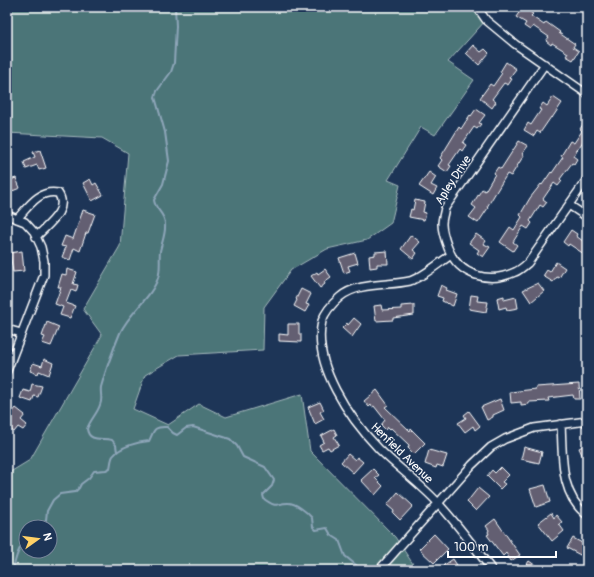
<svg xmlns="http://www.w3.org/2000/svg" width="594" height="577" viewBox="0 0 594 577" font-family="Pangolin,sans-serif">
<rect width="100%" height="100%" fill="#1d3557"/>
<filter id="ink" filterUnits="userSpaceOnUse"><feTurbulence type="fractalNoise" baseFrequency=".025" numOctaves="2"/><feDisplacementMap in="SourceGraphic" scale="8" xChannelSelector="R" yChannelSelector="G"/><feConvolveMatrix kernelMatrix="1 2 1 2 8 2 1 2 1" color-interpolation-filters="sRGB"/></filter>
<g filter="url(#ink)">
<path fill="#4b7478" stroke="#a5babc" fill-rule="evenodd" d="M7 7H477L486 20 448 62 474 80 435 135 421 127 388 180 400 185 391 223 367 240 327 249 291 270 264 307 263 350 179 355 145 375 133 409 168 425 199 404 226 417 302 394 310 451 395 537 417 570H7V474L30 460 102 335 83 309 120 246 128 153 102 138 7 133ZM26 527H50V551H26Z"/>
<g fill="none" stroke-linecap="round" stroke-linejoin="round">
<path stroke="#8ea6b9" stroke-width="2" d="M117 452 116 445 112 440C103 437 89 443 87 429 90 420 97 414 100 405 103 399 100 394 101 387 106 369 113 350 120 333 129 313 152 297 158 278 161 269 159 260 160 251 162 242 166 233 165 224 165 213 155 210 154 200L163 184 169 161 165 132 155 97 157 91 171 72 174 63 176 26 175 7
M43 527 46 520 47 511 53 500 60 494 75 492 79 488 81 484 89 478 94 471 106 470 110 468C111 464 111 459 113 456 121 446 138 442 149 441 154 431 153 426 167 427L173 433 177 435 186 428 193 427 230 439 237 446 243 457 265 467 274 480 272 486 263 495 264 499C278 509 275 503 288 503 296 503 307 512 312 518L313 527 316 530 327 528 331 535 339 540 345 556 362 570
M13 570C15 560 18 547 26 540"/>
</g>
<path fill="#635e72" stroke="#fff" d="M523 7 533 14 531 16 544 25 546 22 560 32 559 33 575 44 573 47 579 51 573 60 566 56 568 53 552 43 551 45 546 41 549 37 533 26 530 30 524 26 526 23 516 17Z
M473 45 481 52 485 49 489 53 479 65 466 53Z
M506 62 516 69 509 78 512 79 508 85 504 83 492 99 496 102 492 108 480 98 490 84 493 86 502 73 500 72Z
M553 97 562 103 552 118 551 117 540 133 537 131 534 136 524 130 528 123 531 125 541 110 539 109 543 103 547 106Z
M476 109 485 115 479 123 481 124 477 129 474 127 463 143 466 145 462 151 460 149 449 165 451 166 447 172 438 166 442 160 440 158 459 127 461 129 470 115 471 116Z
M587 118V142L584 140 573 156 577 159 574 164 572 163 560 179 562 181 558 186 554 183 543 199 547 202 543 207 540 205 530 221 532 223 528 229 523 226 513 242 517 245 513 251 500 242 510 227 514 230 522 217 520 215 530 198 541 184 542 185 551 172 552 173 563 157 561 156 570 141 574 143 582 131 580 129Z
M519 141 528 146 522 154 524 155 511 176 507 174 487 207 488 208 478 223 469 217 476 208 472 205 482 189 485 191 495 174 494 173 498 167 501 169Z
M40 150 46 168 39 170 37 165 26 169 24 162 35 157 33 152Z
M429 172 436 177 431 185 437 188 433 195 419 186Z
M16 178 20 188 7 193V181Z
M90 179 93 185 96 183 103 195 92 201 83 183Z
M415 200 425 202 423 212 426 213 424 220 409 217 411 209 413 210Z
M83 210 95 214 88 233H86L80 251 74 248 70 260 62 257 66 247 61 246 65 236 73 239Z
M571 230 577 234 576 236 587 244V256L569 244 568 246 563 242Z
M476 234 486 241 484 244 490 247 483 257 477 253 479 250 469 243Z
M411 235 420 242 413 250 417 253 413 259 401 249Z
M22 251 24 271 13 272 10 253Z
M387 251 388 264H377V267L370 268 369 256 375 255V252Z
M355 253 358 263 348 266 350 271 344 273 339 258Z
M556 262 565 268 559 278 557 277 553 282 543 276 547 270 550 272Z
M67 269 77 272 73 284 78 285 76 292 71 290 66 303 75 306 70 318 60 315 63 307 55 304 61 287H58L62 274 66 275Z
M325 269 331 277 324 282 325 284 320 288 311 276 317 272 318 274Z
M538 283 544 291 531 302 523 290Z
M441 285 447 288 446 290 457 294 453 306 442 301 443 298 437 296Z
M301 289 311 294 306 304 309 305 305 312 294 306 297 300 296 299Z
M471 295 478 296 477 301 488 302 486 312 469 309Z
M504 296V300L516 297 518 308 507 310 506 307 499 309 497 298Z
M381 305 382 310 401 309V306L414 305V315L393 318V320L376 321 374 306Z
M354 318 361 324 352 337 342 328 347 323 348 325Z
M47 322 59 327 51 346 42 343 45 337 42 336Z
M288 324H299V334H301V342L279 341V334L288 335Z
M44 359 53 363 49 375 39 371 38 374 30 371 33 363 42 366Z
M32 384 42 386 38 397 34 396 32 402 20 398 23 390 30 392Z
M579 384 580 399H574L573 395 548 398 549 401 529 402V404L521 405V402L511 403 510 392 536 389V387Z
M377 390 388 405 385 407 410 431 411 429 425 443 414 454 408 448 409 445 391 428 390 429 388 427 386 430 381 425 385 420 374 406 372 407 371 405 369 407 364 401Z
M500 399 504 410 493 415V417L487 420 481 407Z
M320 402 324 410 320 412 324 419 315 424 308 407Z
M16 408 25 415 21 420 27 425 23 430 18 427 14 432 7 427V419Z
M469 411 480 426 475 430 473 426 465 432 458 423 466 418 464 415Z
M334 429 337 435 334 437 339 445 330 450 328 447 322 450 319 445 324 442 321 436Z
M587 444V466L579 448Z
M524 447 542 452 539 463 521 459Z
M429 450 447 455 443 467 437 465 436 468 425 464Z
M348 454 355 460 357 457 363 462 353 473 341 462Z
M501 467 509 475 502 482 505 484 500 489 487 476 492 470 495 473Z
M373 469 379 475 375 478 383 486 375 495 361 480Z
M545 485 550 502 536 507 530 489Z
M478 488 489 497 476 511 467 502Z
M398 492 413 506 400 520 393 513 394 511 387 505Z
M551 513 554 518 556 515 562 522 559 524 564 531 552 541 538 523Z
M495 519 520 555 511 561 506 553 503 556 487 535 489 534 488 532 489 530 486 526Z
M434 534 448 549 434 563 419 549Z
M573 538 582 543 583 541 587 543V552L584 557 567 548Z
M453 559 460 570H446L443 566Z
M529 561 542 570H523Z"/>
<g fill="none" stroke-linecap="round" stroke-linejoin="round">
<g stroke="#fff" stroke-width="10">
<path id="minor" d="M477 7 486 20 515 44 587 94
M545 64 445 208C444 213 442 219 442 224 442 232 445 240 448 248 459 276 489 284 515 272 520 270 524 266 528 263L587 179
M569 205 587 217
M7 215 25 222 34 232 41 247 44 261V275L7 371
M17 219C28 207 39 189 58 193 70 210 47 225 36 237
M451 255C439 263 423 277 410 281 388 286 358 282 340 297 333 303 325 312 322 321 312 365 350 419 379 449 398 468 421 484 439 504 458 525 475 548 492 570
M7 329 21 333
M561 424C563 455 559 494 587 515
M379 570 472 465 491 447 505 439 534 428 587 421"/>
</g>
<use href="#minor" stroke="#1d3557" stroke-width="7"/>
</g>
</g>
<g text-anchor="middle" stroke-width="3" stroke-linejoin="round" paint-order="stroke">
<g font-size="12" fill="#fff" stroke="#1d3557">
<text transform="translate(453 180) rotate(-57)" y="4">Apley Drive</text>
<text transform="translate(402 453) rotate(44)" y="4">Henfield Avenue</text>
</g>
</g>
<rect width="594" height="577" fill="none" stroke="#1d3557" stroke-width="24"/>
<rect x="12" y="12" width="570" height="553" fill="none" stroke="#fff" stroke-width="1.5" filter="url(#ink)"/>
<g transform="translate(38 539) rotate(76)"><circle r="19" fill="#1d3557" stroke="#77869a"/>
<path d="M0-3L7 15L0 10L-7 15Z" fill="#ffd166"/>
<text y="-6" font-size="11" font-weight="bold" text-anchor="middle" fill="#ffffff">N</text>
</g>
<path d="M448 551v6h108v-6" fill="none" stroke="#ffffff" stroke-width="2"/>
<text x="454" y="551" font-size="12" fill="#ffffff" stroke="#1d3557" stroke-width="3" paint-order="stroke">100 m</text>
</svg>
